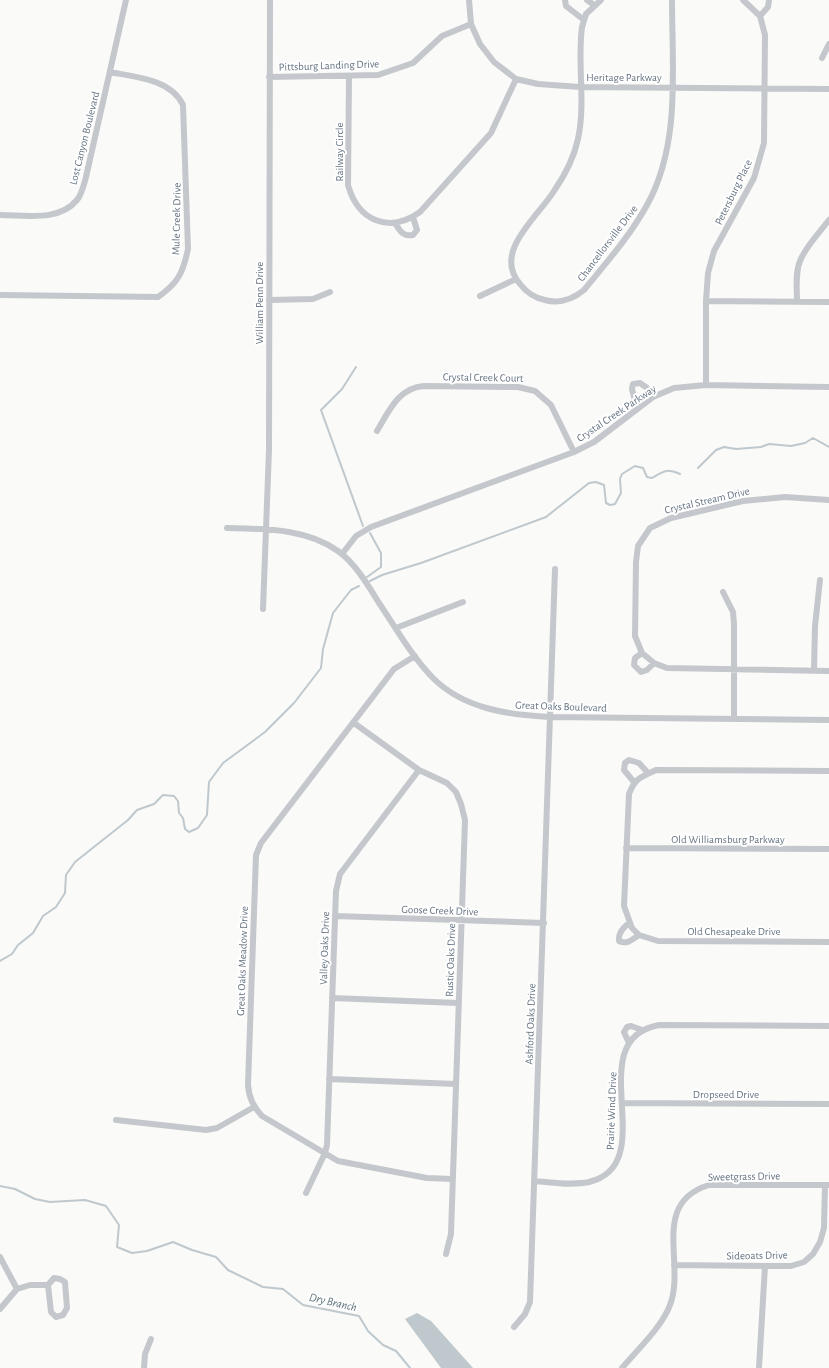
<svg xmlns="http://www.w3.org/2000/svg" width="829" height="1368" viewBox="0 0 829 1368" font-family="'Alegreya Sans',sans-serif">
<rect width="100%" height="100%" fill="#fafaf8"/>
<path fill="#bec8cd" d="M417 1313 431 1321 473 1368H441L405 1319Z"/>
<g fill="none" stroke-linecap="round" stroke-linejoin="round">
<path stroke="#bec8cd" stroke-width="2" d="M356 367 342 389 321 410 363 526
M698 468 716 450 724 447 736 449 761 447 769 444 791 446 805 443 813 438 829 447
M367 577 381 567V553L370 533
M370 581 382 575 421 563 546 517 589 483 596 482 604 485 606 503 610 505 615 504 621 493 620 479 622 474 635 466 643 468 647 477 652 478C664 471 666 468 680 474
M0 961 12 954 18 945 33 933 43 916 56 907 65 893 66 875 75 862 128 820 137 810 154 804 163 795 174 796 178 801 179 813 183 818 185 829 189 832 198 828 207 815 209 782 223 763 265 732 294 703 321 668 323 649 333 613 351 590 359 586
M0 1186 15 1189 35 1199 50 1202 85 1200 106 1206 119 1225 117 1247 132 1253 147 1251 173 1242 192 1250 216 1257 228 1270 263 1287 283 1289 303 1305 359 1316 368 1331 383 1345 396 1351 410 1368"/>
<path stroke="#c4c7cb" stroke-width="6" d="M469 0 471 24 480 44 494 62 516 79 538 84 580 87 829 89
M565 0 566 6 584 20
M587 0 594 5
M601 0 586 14 582 27C577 64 586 102 578 139 574 158 565 175 554 191 538 217 492 252 520 284 527 293 534 298 545 300 560 304 573 299 584 290 606 263 630 236 647 205 681 144 672 68 672 0
M760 16 768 7 769 0
M822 58 829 44
M349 76 348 185C358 221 389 234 420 212L491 133 516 79
M269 77 378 75 413 63 442 36 471 24
M0 215C25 215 59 222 77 200 82 194 84 184 86 177L126 0
M395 223C400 231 403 237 413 235L417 230 413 217
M0 295 158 297C178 283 183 273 188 249L183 105C171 79 135 77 110 72
M480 296 516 279
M269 300 313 299 330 292
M706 301 829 302
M797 302C797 289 795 273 800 261 806 246 819 233 829 220
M706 385V301L708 273 714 251 754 178 764 143 765 35 760 16 743 0
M637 409 632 389 633 384 640 383 647 388 653 397
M377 431C389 411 398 388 424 386L518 387 535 391 551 405 574 452
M829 500 785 497 743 501 671 518 650 528 638 546 636 562 635 636 642 653 654 663 667 668 829 671
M227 528C264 529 306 528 338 551 355 563 368 585 379 603 396 628 411 655 432 677 463 709 509 715 550 717L829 720
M342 554 356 536 371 527 574 452 594 442 653 397 674 388 706 385 829 387
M723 592 733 612 734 624V719
M263 609 269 450 270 0
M396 628 463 602
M642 653 635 658 634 665 641 672 647 670 654 663
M415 656 394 669 261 843 256 855 248 1085C249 1098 253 1106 262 1116L338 1161 427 1178 452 1179
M814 670 815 626 820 580
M354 723 419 770 447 783 456 792 461 804 465 820 451 1234 446 1254
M829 771 656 770C641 777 635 778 629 794L624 906 632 928 639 935 658 941 829 942
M634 782 624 770 625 763 629 760 639 763 648 773
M626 848 829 849
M335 916 544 923
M629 923C623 928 618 933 619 941 627 945 633 939 639 935
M332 998 458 1003
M629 1043 624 1032 627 1027 631 1026 642 1030
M329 1079 456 1084
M622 1103 829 1104
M116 1120 206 1130 217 1128 254 1107
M534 1181C551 1182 572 1186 589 1182 664 1164 578 1040 659 1025L829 1026
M306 1193 325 1153 327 1145 336 891 340 874 419 770
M0 1257 17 1289
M674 1265 765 1266H791L804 1262 813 1254 820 1242 824 1228 825 1185
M0 1309 17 1289 30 1285H48L54 1278 60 1279 65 1282 67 1308 63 1315 56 1317 51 1312 48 1285
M514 1327 525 1314 530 1302 555 569
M144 1368 145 1354 151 1339
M622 1368C637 1350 662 1327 670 1305 686 1263 650 1203 709 1185H829
M759 1368 765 1266"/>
</g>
<g text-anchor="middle" stroke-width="4" stroke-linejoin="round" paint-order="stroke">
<g font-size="11" fill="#667482" stroke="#fff">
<text transform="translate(329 65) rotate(-2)" y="4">Pittsburg Landing Drive</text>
<text x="624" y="81">Heritage Parkway</text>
<text transform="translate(84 138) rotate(-76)" y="4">Lost Canyon Boulevard</text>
<text transform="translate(339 152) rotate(-90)" y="4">Railway Circle</text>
<text transform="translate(733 192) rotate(-64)" y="4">Petersburg Place</text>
<text transform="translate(176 219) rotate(-89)" y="4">Mule Creek Drive</text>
<text transform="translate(607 243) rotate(-53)" y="4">Chancellorsville Drive</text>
<text transform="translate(259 303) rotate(-90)" y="4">William Penn Drive</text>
<text transform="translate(483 377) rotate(1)" y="4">Crystal Creek Court</text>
<text transform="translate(616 413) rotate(-34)" y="4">Crystal Creek Parkway</text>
<text transform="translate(707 500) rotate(-13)" y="4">Crystal Stream Drive</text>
<text transform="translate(561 706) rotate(2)" y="4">Great Oaks Boulevard</text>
<text x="728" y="843">Old Williamsburg Parkway</text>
<text transform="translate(440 910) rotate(2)" y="4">Goose Creek Drive</text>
<text x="734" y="935">Old Chesapeake Drive</text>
<text transform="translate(324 948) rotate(-88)" y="4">Valley Oaks Drive</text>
<text transform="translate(450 960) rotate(-88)" y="4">Rustic Oaks Drive</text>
<text transform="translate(242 961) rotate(-88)" y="4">Great Oaks Meadow Drive</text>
<text transform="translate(530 1024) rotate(-88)" y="4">Ashford Oaks Drive</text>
<text x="726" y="1098">Dropseed Drive</text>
<text transform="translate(611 1111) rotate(-88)" y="4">Prairie Wind Drive</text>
<text transform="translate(744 1176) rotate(-1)" y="4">Sweetgrass Drive</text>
<text transform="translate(757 1255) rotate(-1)" y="4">Sideoats Drive</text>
</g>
<g font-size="12" font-style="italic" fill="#60737c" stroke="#fff">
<text transform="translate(333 1302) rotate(13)" y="4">Dry Branch</text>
</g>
</g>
</svg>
